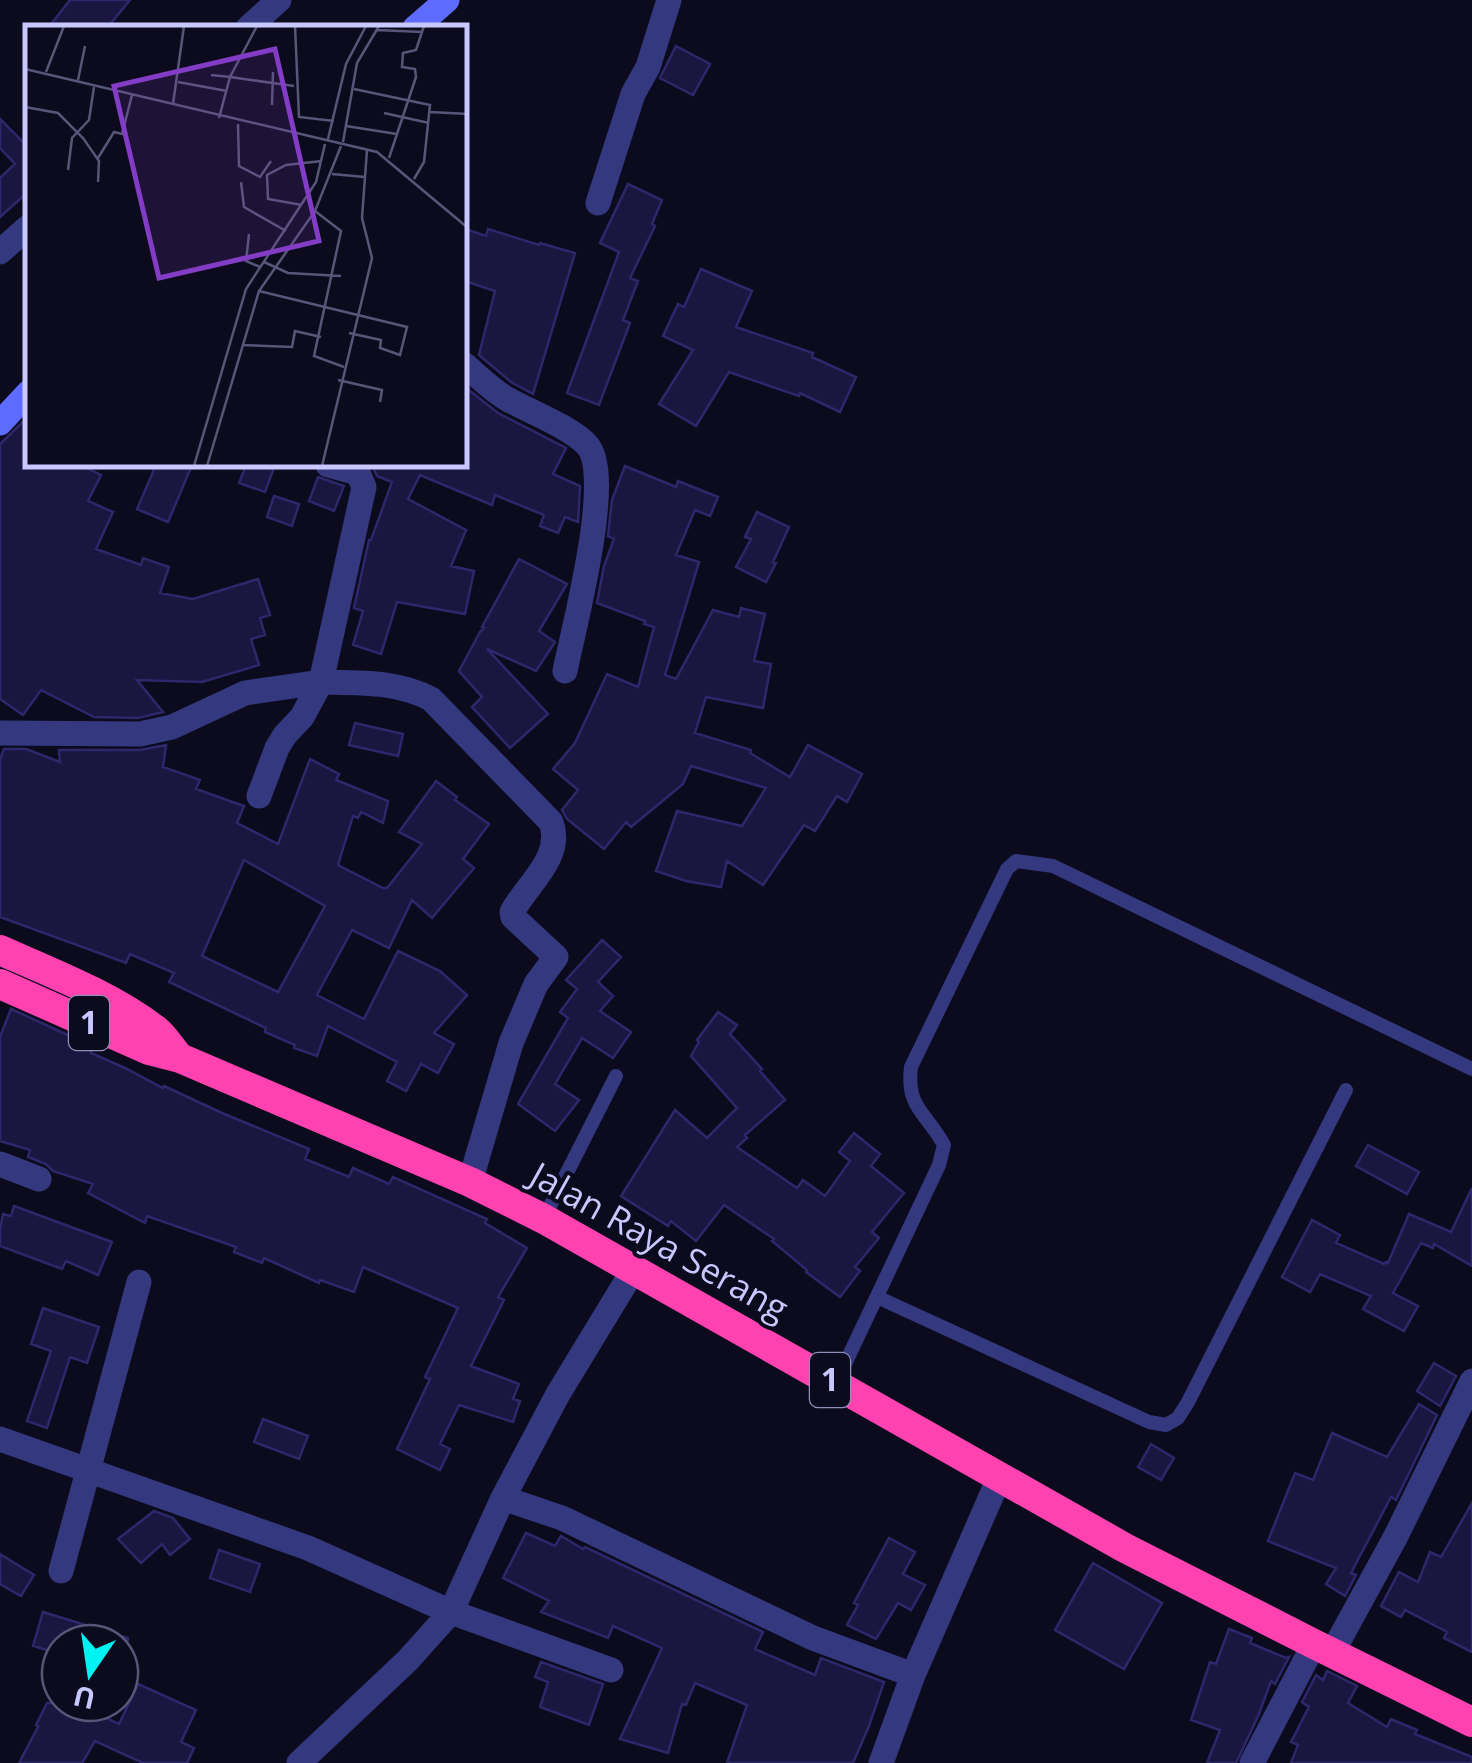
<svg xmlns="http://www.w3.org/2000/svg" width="1472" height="1763" viewBox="0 0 1472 1763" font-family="'Open Sans',sans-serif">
<rect width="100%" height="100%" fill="#0c0b1e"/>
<path fill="#1a163f" stroke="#2d276c" stroke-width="2.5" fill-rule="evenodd" d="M70 0H130L107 28H48Z
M676 46 710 64 693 95 660 78Z
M0 119 28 147V192L0 217V178L15 164 0 148Z
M628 184 662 200 652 224 655 226 630 278 638 281 623 320 630 323 599 405 567 393 619 252 600 243Z
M465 229 486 236 488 229 539 245 540 243 575 253 533 394 511 382 479 355 495 291 465 281Z
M701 269 752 291 736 327 813 353 812 357 856 377 840 412 800 393 799 396 729 372 696 426 659 404 693 350 663 336 678 304 684 307Z
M465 387 498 413 566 448 553 474 580 486 578 522 565 517 558 533 540 526 544 515 495 495 492 505 420 475 408 499 466 530 451 566 474 571 465 614 397 602 381 654 353 645 363 611 354 608 369 540H371L392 482 377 476 372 465H465Z
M28 417V465H81L101 475 88 501 113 512 96 549 141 565 143 558 169 567 160 593 193 599 258 579 270 615 260 618 265 635 251 639 259 665 202 682 137 680 163 712 138 718 94 717 41 690 23 715 0 699V444Z
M156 465H192L168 522 137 509Z
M246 465H275L265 492 239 483Z
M625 466 676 487 678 481 718 497 710 516 695 510 676 555 699 562 665 675 676 679 713 610 739 617 741 608 765 614 754 661 771 664 763 708 706 697 695 733 751 750 750 753 790 777 808 745 862 774 847 802 837 796 815 831 804 825 763 885 727 861 721 887 686 881 656 871 677 811 742 826 766 788 691 766 683 784 631 827 626 822 604 849 567 819 562 810 578 790 553 769 575 743 607 674 638 687 654 627 644 624 645 621 597 603 604 566 614 539 608 536 612 500Z
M318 477 344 486 334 511 309 501Z
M274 496 299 504 292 526 267 517Z
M757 512 789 527 773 562 776 563 766 582 736 567 751 539 745 537Z
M519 559 567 584 539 631 555 642 536 671 487 649 548 714 510 748 472 707 482 697 459 671 480 632 484 628 482 627Z
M355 723 403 734 398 756 349 745Z
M166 745 163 767 200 780 196 789 244 806 237 823 278 844 310 759 339 774 336 780 388 801 383 823 361 812 358 818 353 816 338 865 383 888H387L422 844 399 832 436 781 457 797 455 800 489 824 463 859 474 868 432 918 412 900 389 948 352 930 317 995 364 1019 398 951 440 971 467 995 434 1033 454 1044 438 1073 421 1064 406 1091 387 1081 397 1062 328 1026 317 1056 294 1048 295 1045 265 1032 266 1028 169 982 174 973 130 954 126 963 0 917V759L4 749H26L60 762 59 750H140ZM244 860 325 906 278 992 202 956Z
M602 940 621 957 598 982 613 996 600 1011 631 1032 613 1058 582 1038 555 1084 579 1100 555 1131 518 1104 568 1018 560 1012 577 989 566 980Z
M11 1009 94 1047 91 1053 125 1068 163 1088 164 1086 222 1113 309 1149 305 1159 349 1177 353 1168 389 1184 393 1177 487 1219 485 1223 527 1248 498 1297 504 1300 471 1366 519 1384 513 1399 520 1401 513 1422 459 1405 440 1444 450 1449 440 1470 397 1449 430 1379 425 1377 458 1308 363 1267 354 1292 320 1280 319 1283 264 1258 262 1263 234 1252 236 1247 147 1216 145 1223 88 1193 93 1184 53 1171 46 1164 28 1157 30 1150 0 1141V1037Z
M718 1012 737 1025 730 1034 762 1069 760 1071 785 1100 745 1135 747 1138 737 1147 797 1188 803 1180 825 1196 850 1161 839 1152 854 1133 880 1154 871 1166 904 1193 872 1232 879 1238 855 1267 860 1271 840 1297 806 1272 807 1270 772 1241 774 1239 724 1205 696 1241 671 1221 668 1226 621 1196 675 1110 707 1138 737 1108 691 1056 699 1042 697 1040Z
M1368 1145 1419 1172 1407 1194 1356 1166Z
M1472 1188V1266L1434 1244 1433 1248 1421 1243 1393 1293 1418 1306 1404 1331 1363 1309 1371 1296 1320 1274 1310 1292 1282 1277 1312 1220 1340 1235 1336 1243 1384 1264 1386 1262 1388 1263 1409 1214 1451 1232Z
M14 1206 112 1242 98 1275 66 1261 62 1269 0 1246V1229L3 1214 11 1216Z
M43 1308 99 1327 87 1363 70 1357 47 1428 27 1421 51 1351 31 1344Z
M1434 1363 1456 1376 1440 1406 1417 1391Z
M1419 1404 1437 1415 1396 1500 1391 1497 1351 1573 1356 1575 1345 1596 1326 1584 1336 1568 1268 1541 1295 1473 1313 1480 1332 1433 1387 1457Z
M263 1419 308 1436 299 1459 254 1442Z
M1151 1444 1174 1458 1161 1480 1138 1467Z
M1472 1503V1652L1444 1638 1447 1632 1405 1610 1401 1617 1381 1606 1399 1572 1418 1582 1430 1552 1441 1557Z
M154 1511 173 1518 190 1539 170 1555 162 1544 141 1563 118 1539Z
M526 1533 555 1546 561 1536 583 1549 585 1547 763 1632 755 1649 815 1675 821 1658 884 1682 869 1726 853 1763H727L747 1705 695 1683 686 1705 682 1704 668 1753 620 1739 662 1648 613 1626 608 1638 541 1612 549 1601 503 1578Z
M889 1538 915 1552 903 1574 925 1585 911 1610 898 1603 876 1639 847 1625 858 1605 854 1603Z
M219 1550 260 1564 250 1592 210 1578Z
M0 1554 34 1575 21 1596 0 1584Z
M1093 1563 1162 1603 1124 1669 1055 1630Z
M43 1612 128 1638 127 1643H60V1654L33 1646Z
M1229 1629 1252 1638 1250 1643 1286 1658 1289 1657 1275 1684 1271 1681 1259 1714 1236 1763H1207L1220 1730 1191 1720 1210 1662 1216 1664Z
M541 1662 603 1684 589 1725 540 1707 548 1682 535 1677Z
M1327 1671 1357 1686 1348 1703 1387 1727 1391 1719 1417 1730 1415 1734 1472 1757V1763H1291L1298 1745 1291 1742 1309 1707 1302 1702 1316 1675 1323 1680Z
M138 1684 196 1710 181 1742 194 1748 187 1763H143L95 1741 82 1763H19L38 1727 36 1725 47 1703H76L119 1724Z"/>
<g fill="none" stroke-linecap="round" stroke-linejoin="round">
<path stroke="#33387f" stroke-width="14" d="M544 1218 616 1076
M877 1297 1149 1422 1166 1425 1178 1418 1188 1402 1346 1090
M836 1383 939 1165 944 1145C926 1112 906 1108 911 1067L1007 869 1016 861 1053 866 1472 1069"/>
<path stroke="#33387f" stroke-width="25" d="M248 28 279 0
M598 203 633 94 648 67 669 0
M0 252 28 227
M465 365C479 377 492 390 507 399 529 411 572 428 587 445 615 475 573 630 565 671
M0 733 140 734 172 727 245 693 321 682 364 487 358 473 328 465
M259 796 277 748 285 735 302 717 321 682C360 683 396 681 431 699L551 822C564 857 527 884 512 912L513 917 556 957 536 984 511 1043 470 1182
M0 1164 39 1179
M0 1439 308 1548 451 1612 503 1498 558 1394 634 1269
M503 1498 562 1518 813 1638 913 1675
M61 1571 139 1282
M1332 1653 1396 1536 1472 1381
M299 1763 408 1660 451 1612 611 1670
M881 1763 913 1675 1000 1476
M1252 1763 1314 1644"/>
<path stroke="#5e6bff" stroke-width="25" d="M415 28 447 0
M0 423 28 393"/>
<path stroke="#ff42b0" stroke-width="30" d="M0 950C52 973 112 996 157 1031 165 1038 171 1048 178 1056
M0 984 149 1050 180 1058 470 1182 544 1219 1125 1548 1314 1644 1472 1722"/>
</g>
<g text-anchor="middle" stroke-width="8" stroke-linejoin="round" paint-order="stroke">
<g fill="#0c0b1e" stroke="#908fbc" stroke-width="2.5">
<rect x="69" y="996" width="40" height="54" rx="8"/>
<rect x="810" y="1353" width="40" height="54" rx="8"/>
</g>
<g font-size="32" font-weight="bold" fill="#c8c7ff">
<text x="89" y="1034">1</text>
<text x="830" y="1391">1</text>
</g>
<g font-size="35" fill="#c8c7ff" stroke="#0c0b1e">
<text transform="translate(659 1242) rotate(29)" y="12">Jalan Raya Serang</text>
</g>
</g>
<g transform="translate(25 25)">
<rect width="442" height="442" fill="#0c0b1e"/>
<path fill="none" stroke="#575678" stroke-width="2.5" d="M270 1 274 92 309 96M352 5 397 7M0 44 352 127 443 203M21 47 39 1M186 50 205 52 232 1M53 55 60 21M153 57 202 66M329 64 405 80 399 137 389 154M148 79 159 1M247 80 248 47M0 82 33 88 58 113 74 136 73 157M405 87 443 89M359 88 404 98M194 93 205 52 269 61M213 99 214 141 235 152 246 136M321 101 372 109 364 133M372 109 391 52 390 44 377 42 378 28 391 25 399 1M303 114 321 39 341 1M318 117 332 38 354 1M73 133 89 107 97 109 107 70M43 145 47 113 64 95 69 62M307 149 340 152M216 157 219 182 261 206M277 180 243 174 242 150 261 140 297 136M290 186 316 206 289 331 319 342M224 209 221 236 235 242M239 237 263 248 316 251M234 266 382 302 375 330 355 323 356 315 324 308M217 320 267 322 270 306 296 312M313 355 357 365 355 377M169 441 221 264 291 157 300 119M182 441 234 266 290 186 316 121M297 441 347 233 337 193 342 125"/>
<path fill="#833cc5" fill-opacity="0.15" stroke="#833cc5" stroke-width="5" d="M250 24 294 216 134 253 89 61Z"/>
<rect width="442" height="442" fill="none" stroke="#c8c7ff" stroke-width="5"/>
</g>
<g transform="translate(90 1673) rotate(193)"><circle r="48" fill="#0c0b1e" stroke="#575678" stroke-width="2.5"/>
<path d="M0-8L18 38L0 25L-18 38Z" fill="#00f2f1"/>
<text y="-15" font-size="28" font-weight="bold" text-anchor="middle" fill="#c8c7ff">U</text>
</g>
</svg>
